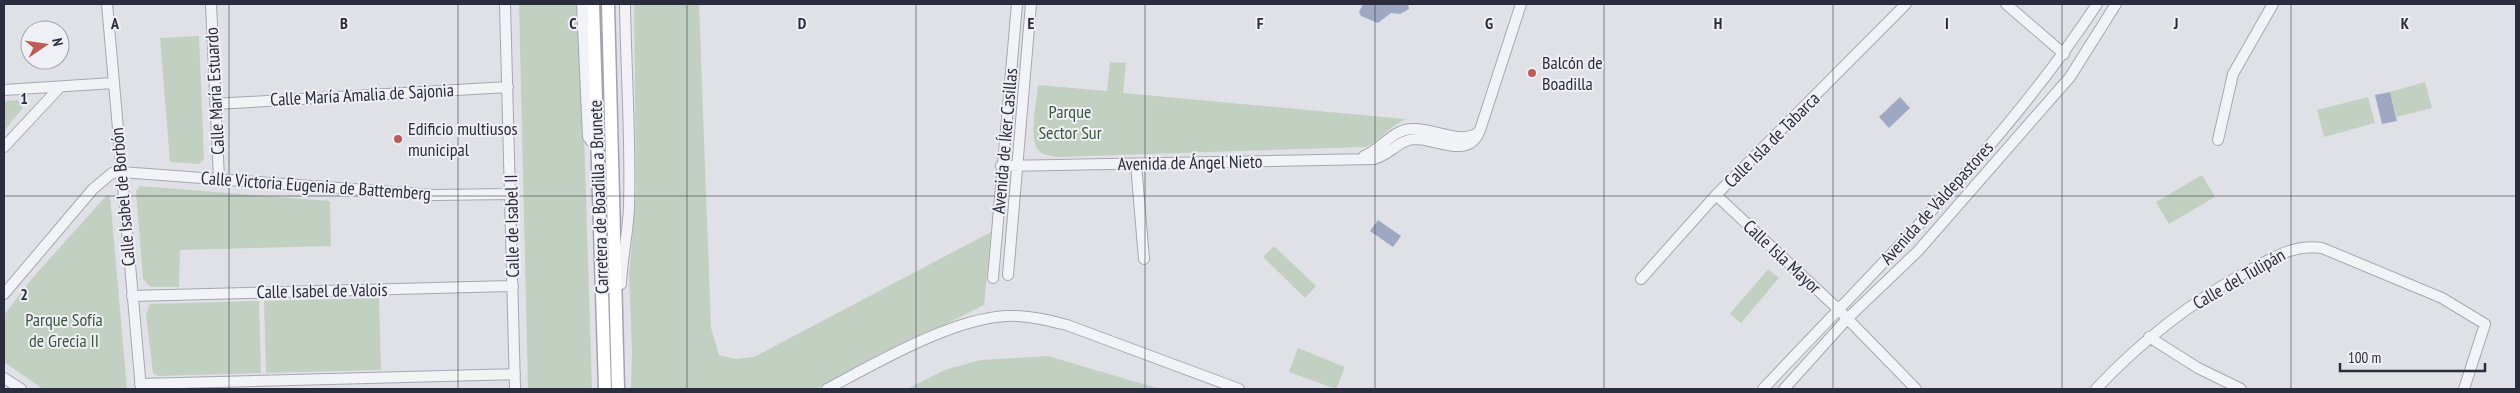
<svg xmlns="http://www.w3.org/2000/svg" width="2520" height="393" viewBox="0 0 2520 393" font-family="'PT Sans Narrow',sans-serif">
<rect width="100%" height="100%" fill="#e0e1e7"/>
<path fill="#c2d0c2" d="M519 4H580L592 389H528Z
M634 4H699L711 328 719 355 735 359 754 357 991 232 984 305 816 389H631L632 352 629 275 636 193Z
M199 36 204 159 199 164 170 162 160 38Z
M1110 62 1126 63 1123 93 1406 119C1390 126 1381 139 1366 147L1058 157C1052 156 1044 156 1039 151 1028 141 1037 99 1038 85L1107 91Z
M2425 82 2432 108 2397 117 2390 92Z
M2368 97 2375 123 2324 137 2317 110Z
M17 100 22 104V109L4 131V101Z
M2202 175 2215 197 2169 224 2156 202Z
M140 186 330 201 331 246 180 250 179 287H150L143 279 136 191Z
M107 195H110L127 389H43L4 362V315L34 276Z
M1274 246 1316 286 1305 298 1263 257Z
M1768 269 1779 278 1741 323 1730 314Z
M379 298 381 370 266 373 264 301Z
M259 301 261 373 158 376 153 373 146 315 150 304Z
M1298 348 1345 367 1336 389 1289 372Z
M1048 356 1160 389H907L947 369 981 360Z"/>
<path fill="#9fa8c3" d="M1363 4H1408L1409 9 1400 14 1391 13 1378 23 1361 16 1359 12Z
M2390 92 2397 121 2382 124 2375 95Z
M1900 97 1910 108 1889 128 1879 117Z
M1378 220 1401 236 1393 247 1370 231Z"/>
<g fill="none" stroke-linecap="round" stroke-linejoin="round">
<g stroke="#a6a7b1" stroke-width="12">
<path id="minor" d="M107 4 141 389
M211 4 219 179
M505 4 515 389
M582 4 588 137 598 150
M2006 4 2064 54
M4 90 113 83
M215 104 508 87
M2218 140 2233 74 2273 4
M4 147 60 87
M1364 156C1381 149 1393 130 1411 129 1433 127 1461 146 1479 132
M1136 164 1144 259
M1001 166 1373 159C1390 156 1397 140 1415 139 1438 139 1469 160 1480 130L1521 4
M1716 195 1838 309 1916 389
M1008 275 1031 4
M993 278 1017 4
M1641 279 1716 195 1906 4
M621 284C622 258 628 233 629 207 631 139 626 72 625 4
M4 294 93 189 112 173 121 172 434 195 511 194
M132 296 513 286
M2149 337 2198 368 2241 389
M4 378 21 389
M140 384 515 374
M827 389C876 363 951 319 1006 316 1027 315 1047 320 1067 325L1239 389
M1763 389C1879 265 2003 147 2097 4
M1784 389 1847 319 1918 251 2070 77 2116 4
M2096 389C2141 341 2191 302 2248 271 2273 258 2293 244 2322 248L2442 298 2485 324 2464 389"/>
</g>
<g stroke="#a1a3b2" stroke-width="15">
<path id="major" d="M593 4 605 389
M608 4 618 389"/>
</g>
<use href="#minor" stroke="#f2f3f6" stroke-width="10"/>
<use href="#major" stroke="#fff" stroke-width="12"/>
</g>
<path fill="none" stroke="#2a2d3d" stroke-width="1" stroke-opacity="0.55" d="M229 4V389M458 4V389M687 4V389M916 4V389M1145 4V389M1375 4V389M1604 4V389M1833 4V389M2062 4V389M2291 4V389M4 196H2516"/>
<g fill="#bf5b52" stroke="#eff0f5" stroke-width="2">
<circle cx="1532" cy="73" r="5"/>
<circle cx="398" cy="139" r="5"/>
</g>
<g text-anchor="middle" stroke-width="4" stroke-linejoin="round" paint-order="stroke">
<g font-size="18" fill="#2a2d3d" stroke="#eff0f5" text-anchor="start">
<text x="1542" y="69">Balcón de<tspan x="1542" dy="21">Boadilla</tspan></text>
<text x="408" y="135">Edificio multiusos<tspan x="408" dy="21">municipal</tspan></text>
</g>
<g font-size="18" fill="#2a2d3d" stroke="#eff0f5">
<text transform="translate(215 91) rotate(-93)" y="6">Calle María Estuardo</text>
<text transform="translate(362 95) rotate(-3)" y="6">Calle María Amalia de Sajonia</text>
<text transform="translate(1772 140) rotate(-45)" y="6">Calle Isla de Tabarca</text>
<text transform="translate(1005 141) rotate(-85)" y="6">Avenida de Íker Casillas</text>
<text transform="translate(1190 163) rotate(-1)" y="6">Avenida de Ángel Nieto</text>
<text transform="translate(316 186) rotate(4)" y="6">Calle Victoria Eugenia de Battemberg</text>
<text transform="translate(123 197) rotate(-95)" y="6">Calle Isabel de Borbón</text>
<text transform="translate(599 197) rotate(-92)" y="6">Carretera de Boadilla a Brunete</text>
<text transform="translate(1937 203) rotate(-48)" y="6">Avenida de Valdepastores</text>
<text transform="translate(512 226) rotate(-91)" y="6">Calle de Isabel II</text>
<text transform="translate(1782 257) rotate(43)" y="6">Calle Isla Mayor</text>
<text transform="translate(2239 279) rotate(-30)" y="6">Calle del Tulipán</text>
<text transform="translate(322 291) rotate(-1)" y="6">Calle Isabel de Valois</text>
</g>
<g font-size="18" fill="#39573b" stroke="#eff0f5">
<text x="1070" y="118">Parque<tspan x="1070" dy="21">Sector Sur</tspan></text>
<text x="64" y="326">Parque Sofía<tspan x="64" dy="21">de Grecia II</tspan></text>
</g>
</g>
<g font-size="16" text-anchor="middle" font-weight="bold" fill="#2a2d3d" stroke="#eff0f5" stroke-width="4" stroke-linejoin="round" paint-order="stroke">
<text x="115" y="29">A</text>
<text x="344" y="29">B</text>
<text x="573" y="29">C</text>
<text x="802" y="29">D</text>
<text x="1031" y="29">E</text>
<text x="1260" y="29">F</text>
<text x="1489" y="29">G</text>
<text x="1718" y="29">H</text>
<text x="1947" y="29">I</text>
<text x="2176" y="29">J</text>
<text x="2405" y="29">K</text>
<text x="24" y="104">1</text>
<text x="24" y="300">2</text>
</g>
<rect width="2520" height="393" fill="none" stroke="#2a2d3d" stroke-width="10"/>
<g transform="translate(45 45) rotate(77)"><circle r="24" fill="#eff0f5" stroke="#a0a2ab"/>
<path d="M0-4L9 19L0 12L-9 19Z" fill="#bf5b52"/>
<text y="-8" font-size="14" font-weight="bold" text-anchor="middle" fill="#2a2d3d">N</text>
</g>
<path d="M2340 363v8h145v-8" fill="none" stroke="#2a2d3d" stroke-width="2.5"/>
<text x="2348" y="363" font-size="15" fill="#2a2d3d" stroke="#eff0f5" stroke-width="4" paint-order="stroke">100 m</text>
</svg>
